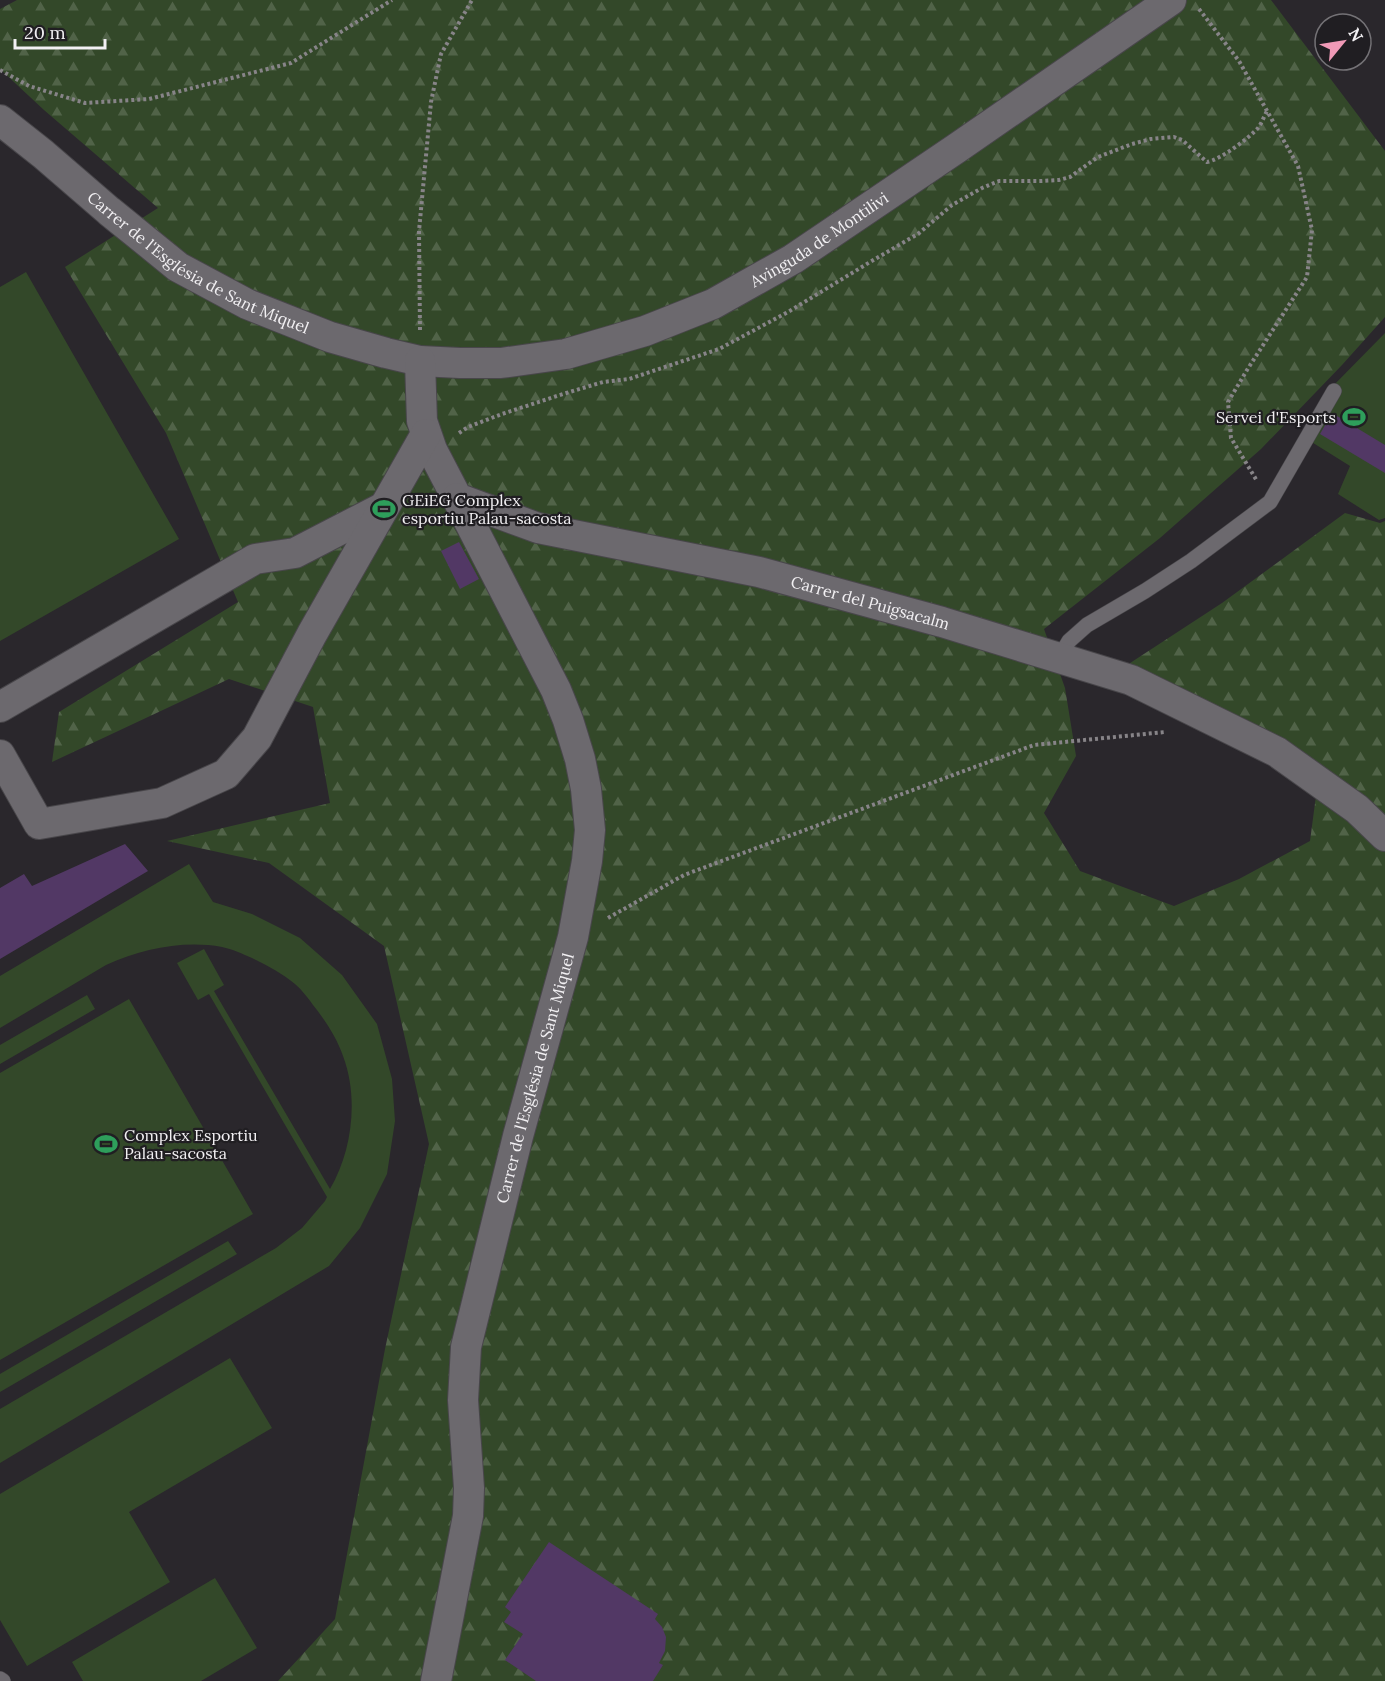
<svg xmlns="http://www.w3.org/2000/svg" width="1385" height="1681" viewBox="0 0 1385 1681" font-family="Lora,serif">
<defs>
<pattern id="forest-firs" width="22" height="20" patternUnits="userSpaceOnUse" patternTransform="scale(1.5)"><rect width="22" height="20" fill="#334829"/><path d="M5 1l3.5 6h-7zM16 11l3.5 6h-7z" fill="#516348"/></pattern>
</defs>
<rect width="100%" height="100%" fill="#2a272c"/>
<path fill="#334829" d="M26 272 179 539 0 641V287Z
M1385 333V518L1379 520 1338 494 1350 466 1310 441 1331 388Z
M189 864 213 902 252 914 300 938 342 975 377 1024 392 1079 395 1121 387 1174 360 1228 329 1266 0 1463V1409L276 1248 302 1228 325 1201 327 1197 209 994 198 1000 177 963 204 949 224 985 214 991 330 1189C352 1152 359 1098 343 1056 337 1038 325 1020 313 1005 308 998 302 990 295 984 283 974 267 965 252 958 243 954 232 949 222 947 183 940 142 949 106 965L0 1028V976Z
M87 995 95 1009 0 1064V1045Z
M129 999 253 1214 0 1360V1073Z
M228 1241 237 1254 0 1392V1374Z
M230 1358 272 1428 129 1512 170 1582 27 1666 0 1620V1494Z
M215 1578 257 1648 201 1681H83L72 1662Z"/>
<path fill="url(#forest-firs)" d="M17 0H1271L1385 151V317L1342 365 1261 449 1160 538 1044 629 1065 688 1076 756 1044 813 1080 871 1174 906 1239 879 1310 841 1319 773 1124 667 1222 603 1345 513 1380 523 1385 521V1681H278L335 1619 385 1349 429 1144 384 946 269 863 167 841 330 803 313 707 229 679 52 762 59 712 238 602 166 433 65 267 158 208 44 110 0 69V9Z"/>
<path fill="#523865" d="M1332 413 1385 445V473L1320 434Z
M459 542 479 579 460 589 441 551Z
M125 844 148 871 0 959V888L24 874 32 886Z
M549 1542 658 1614 655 1619 662 1627 666 1637 665 1651 659 1663 663 1665 653 1681H536L505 1660 523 1634 504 1622 511 1612 505 1607Z"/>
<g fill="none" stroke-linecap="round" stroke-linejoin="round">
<g stroke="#48464a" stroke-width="16">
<path id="lane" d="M1059 658 1069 641 1087 625 1145 591 1191 561 1270 502 1334 391
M0 1679 3 1681"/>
</g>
<g stroke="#48464a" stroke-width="32">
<g id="street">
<path id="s1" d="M0 120 43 154 109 211 178 267 247 304 330 337 386 353 420 361 460 363H501L566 354 645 331 713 304 793 259 957 148 1171 0"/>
<path id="s2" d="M420 361 422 421 432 450 457 498 538 528 759 572 942 622 1131 680 1277 752 1357 809 1385 836"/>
<path d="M0 707 255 559 295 553 384 507"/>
<path d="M0 755 39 824 162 803 226 774 257 738 312 634 426 434"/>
<path id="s3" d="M436 1681 468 1516 469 1488 463 1400 466 1347 518 1136 573 937 587 861 590 830 586 789 580 759 568 720 556 690 457 498"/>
</g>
</g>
<path stroke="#878488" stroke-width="4" stroke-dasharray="3 3" stroke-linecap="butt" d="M1199 9 1239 61 1298 166 1312 230 1307 277 1247 370 1228 402 1231 438 1257 481
M0 70 29 86 85 103 149 99 291 63 392 0
M420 330 419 231 431 102 441 54 472 0
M459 433 468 427 502 414 563 394 603 382 629 379 719 349 788 312 875 259 918 234 952 205 982 188 999 181H1041L1059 180 1070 177 1098 157 1132 144 1151 139 1174 137 1182 140 1207 162C1220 160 1249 138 1258 128 1262 123 1264 116 1267 111
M608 918 684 875 1034 745 1165 732"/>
<use href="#lane" stroke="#6c696e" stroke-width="15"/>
<use href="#street" stroke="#6c696e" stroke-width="30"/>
</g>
<defs>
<g id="stadium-bare" transform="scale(1.8)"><path d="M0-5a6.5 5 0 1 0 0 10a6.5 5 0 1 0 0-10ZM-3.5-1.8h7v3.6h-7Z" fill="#2e9e5b" stroke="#201e22" stroke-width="2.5" paint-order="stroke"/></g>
</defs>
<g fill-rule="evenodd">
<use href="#stadium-bare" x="1354" y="417"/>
<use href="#stadium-bare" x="384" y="509"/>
<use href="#stadium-bare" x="106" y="1144"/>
</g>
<g text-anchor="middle" stroke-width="4.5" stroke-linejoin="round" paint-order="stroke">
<g font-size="16" fill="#f2f0f3" stroke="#201e22">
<text dy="6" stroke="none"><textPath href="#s1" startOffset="918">Avinguda de Montilivi</textPath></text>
<text dy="6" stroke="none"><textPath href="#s1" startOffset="246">Carrer de l'Església de Sant Miquel</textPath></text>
<text dy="6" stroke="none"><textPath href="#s2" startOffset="572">Carrer del Puigsacalm</textPath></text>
<text dy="6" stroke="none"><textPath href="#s3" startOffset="615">Carrer de l'Església de Sant Miquel</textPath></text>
</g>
<g font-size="16" fill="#f2f0f3" stroke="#201e22" text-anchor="start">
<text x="1336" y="423" text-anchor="end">Servei d'Esports</text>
<text x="402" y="506">GEiEG Complex<tspan x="402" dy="18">esportiu Palau-sacosta</tspan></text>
<text x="124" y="1141">Complex Esportiu<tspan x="124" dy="18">Palau-sacosta</tspan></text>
</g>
</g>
<g transform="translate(1343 42) rotate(60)"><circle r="28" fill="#201e22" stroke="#747276" stroke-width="1.5"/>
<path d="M0-4.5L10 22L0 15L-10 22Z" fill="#f09ab7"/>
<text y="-9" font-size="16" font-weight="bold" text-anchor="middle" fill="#f2f0f3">N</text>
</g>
<path d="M15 39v9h90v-9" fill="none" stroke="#f2f0f3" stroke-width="3"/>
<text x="24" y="39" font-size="18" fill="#f2f0f3" stroke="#201e22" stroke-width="4.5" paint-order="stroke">20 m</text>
</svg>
